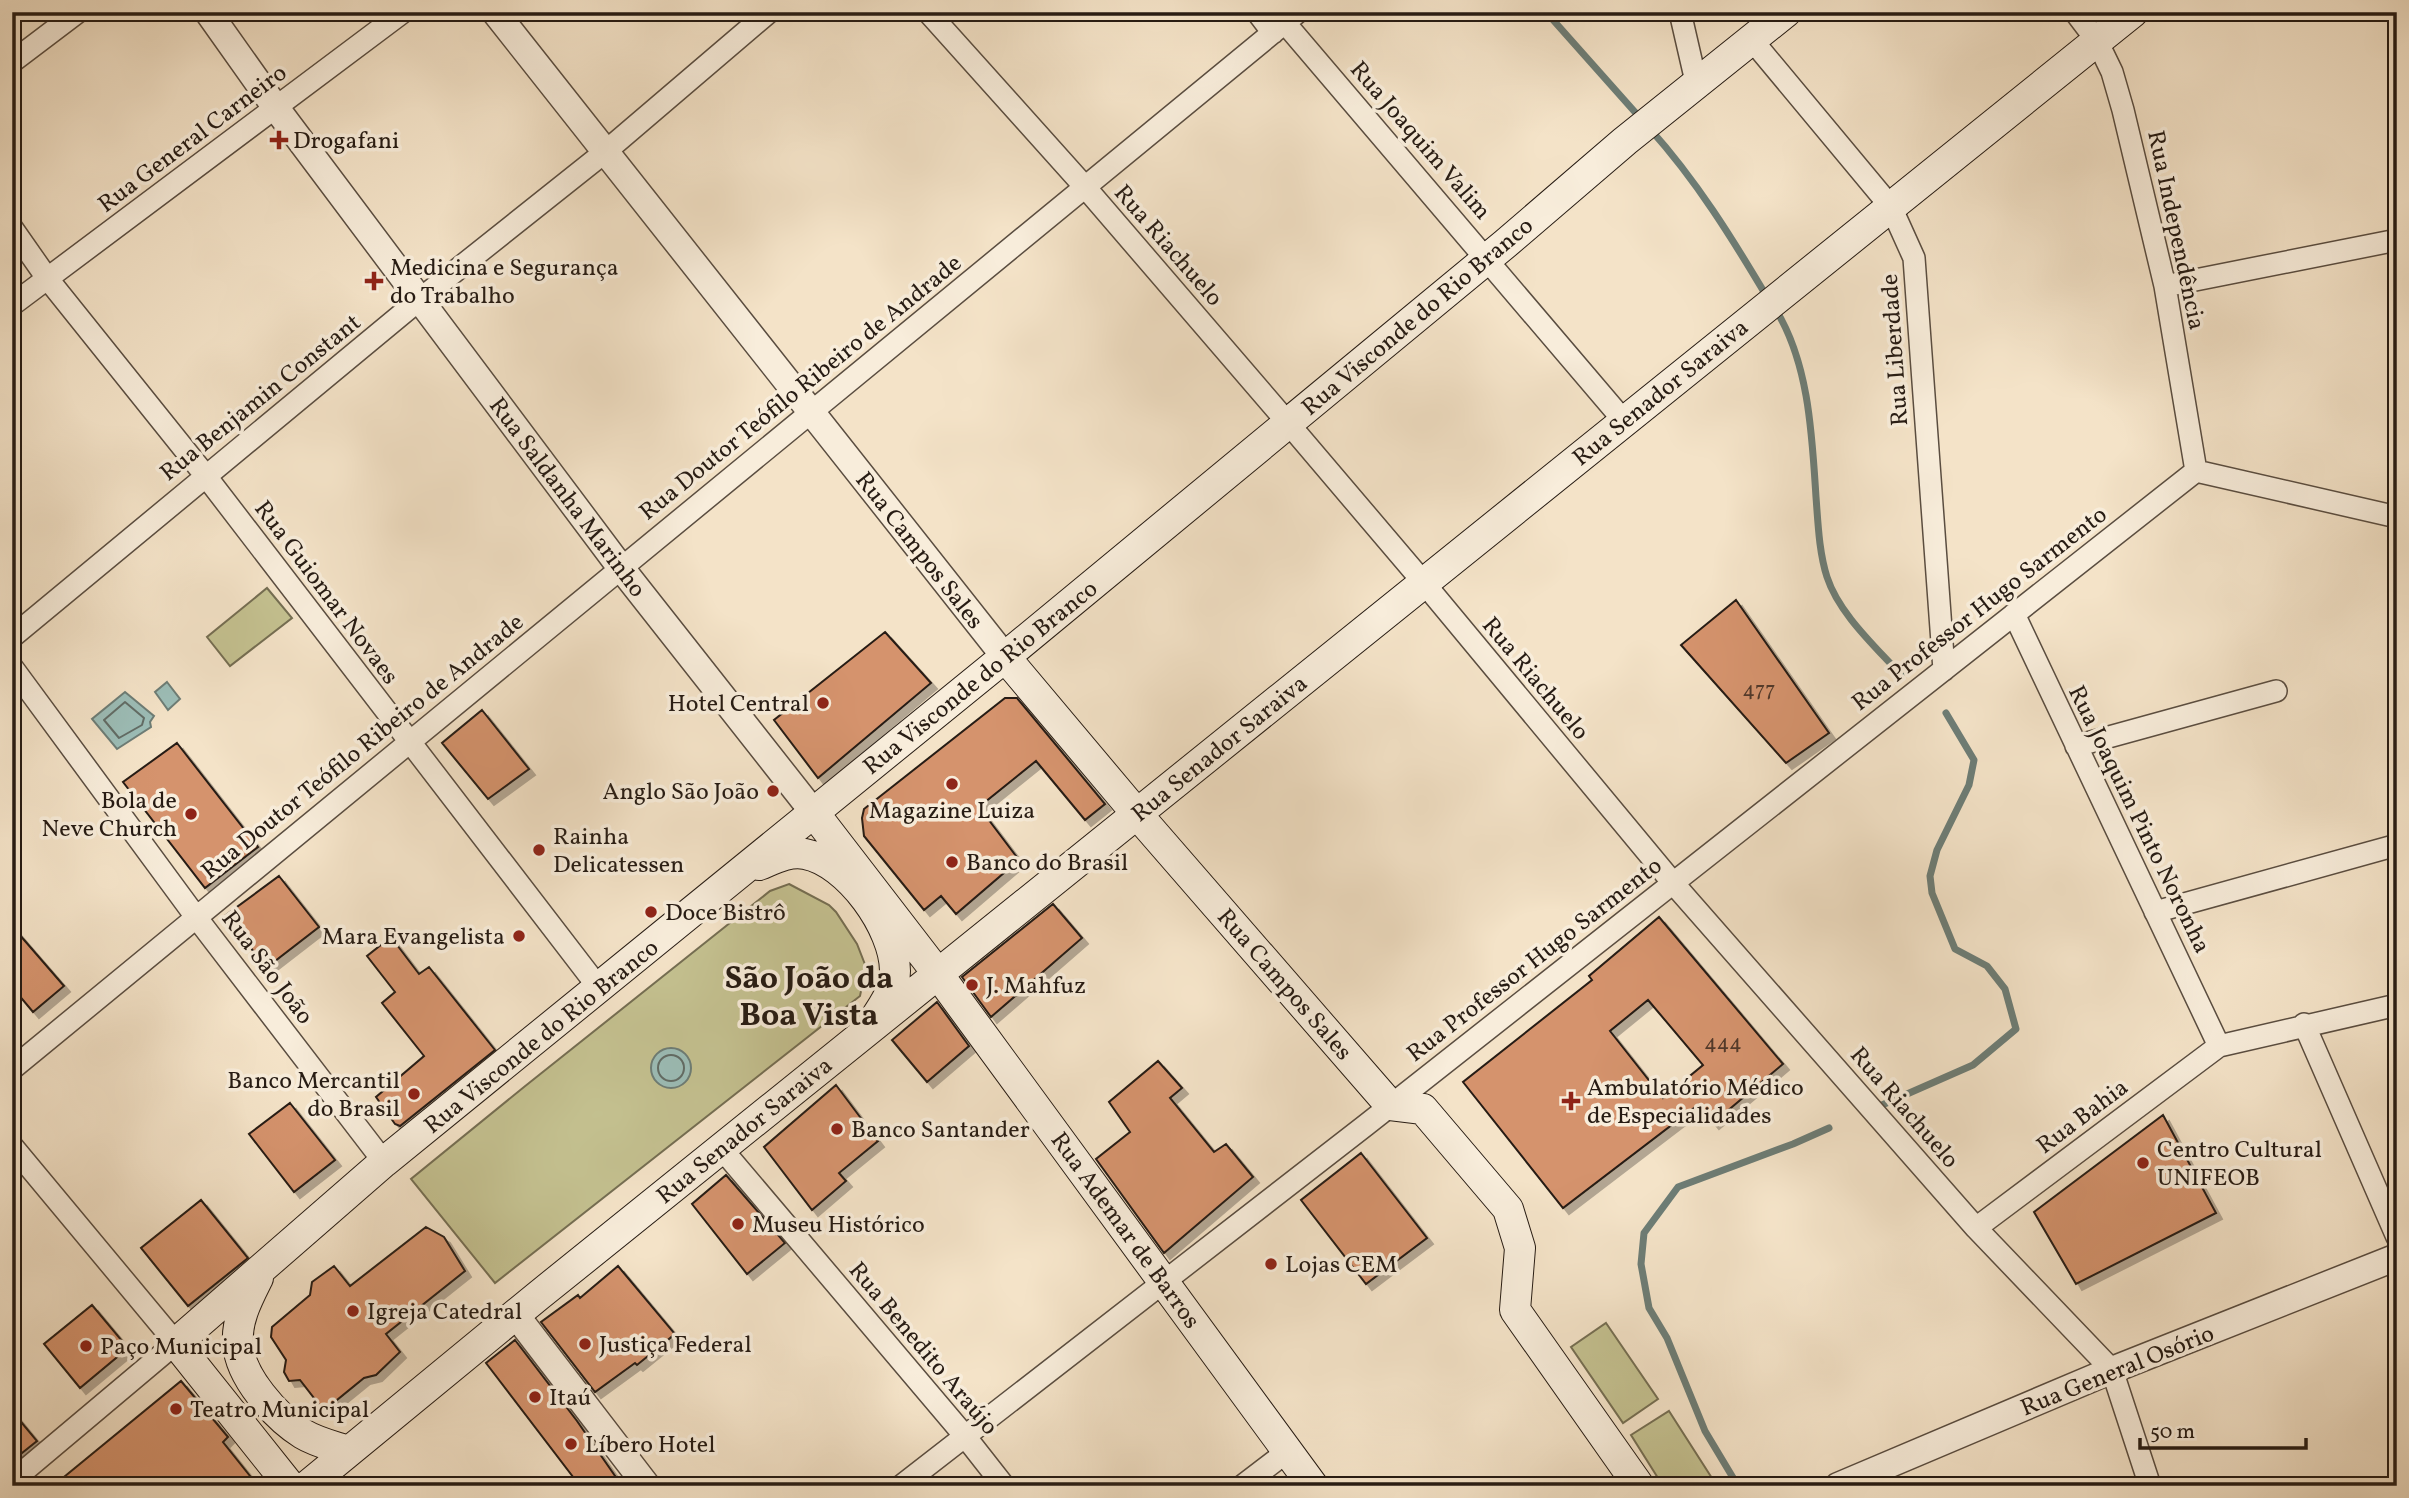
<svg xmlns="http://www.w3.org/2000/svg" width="2409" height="1498" viewBox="0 0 2409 1498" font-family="Vollkorn,serif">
<defs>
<filter id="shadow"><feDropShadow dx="6" dy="6" stdDeviation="0" flood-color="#0004"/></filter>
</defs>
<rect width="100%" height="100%" fill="#f4e3c8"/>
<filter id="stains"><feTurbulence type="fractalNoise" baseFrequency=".00286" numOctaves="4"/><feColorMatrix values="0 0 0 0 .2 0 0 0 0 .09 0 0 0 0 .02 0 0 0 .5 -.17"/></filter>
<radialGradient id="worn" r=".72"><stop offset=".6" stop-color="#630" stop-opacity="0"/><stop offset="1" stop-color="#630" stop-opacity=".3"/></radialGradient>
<path fill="#c4c190" stroke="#756e52" stroke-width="2" d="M267 588 292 618 230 666 207 637Z
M789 884 829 905 836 912 857 944 866 967 860 996 495 1283 411 1179 524 1087 770 891Z
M1606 1323 1658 1399 1623 1423 1571 1347Z
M1669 1411 1717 1486H1663L1631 1435Z"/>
<path fill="#9cbeb8" stroke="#6d7d76" stroke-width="2" d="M167 682 180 699 168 710 155 692Z
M125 692 154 716 150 722 151 727 117 749 92 719Z
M651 1068a20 20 0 1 1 40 0a20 20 0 1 1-40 0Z"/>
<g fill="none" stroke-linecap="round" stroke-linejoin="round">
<path stroke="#616c66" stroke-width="2" d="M125 702 144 718 142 725 119 738 104 720Z
M658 1068a13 13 0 1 1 26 0a13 13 0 1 1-26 0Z"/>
<path stroke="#6d7d76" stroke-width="7" d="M1546 12 1642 120
M1650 129C1696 180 1732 238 1767 297
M1776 310C1809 364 1812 435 1816 497 1818 523 1819 552 1827 577 1839 614 1876 647 1901 675
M1882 1105 1973 1065 2016 1029 2005 989 1987 966 1955 949 1932 893 1930 876 1937 850 1969 785 1974 760 1946 713
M1738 1486 1705 1431 1667 1338 1649 1308 1641 1264 1644 1233 1678 1187 1793 1144 1829 1128"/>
</g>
<path fill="#d5936d" stroke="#261b13" stroke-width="2" fill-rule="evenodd" filter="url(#shadow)" d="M1736 600 1829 733 1786 763 1681 645Z
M885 632 931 683 818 778 774 720Z
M1005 698H1017L1105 804 1085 820 1036 761 979 807 1019 860 956 914 941 896 924 910 864 836 862 818 864 809Z
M482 710 529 769 488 799 442 743Z
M177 743 258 847 205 888 123 782Z
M279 876 319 927 266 968 226 915Z
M1053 904 1082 938 991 1017 962 977Z
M1659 917 1783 1064 1713 1123 1698 1105 1563 1208 1463 1082 1592 980 1589 976ZM1648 1000 1703 1065 1663 1098 1610 1031Z
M12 926 64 986 33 1012 12 987Z
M391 937 419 974 429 967 495 1050 400 1126 395 1124 376 1097 424 1056 382 1003 395 992 367 956Z
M937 1002 969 1046 927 1082 892 1040Z
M1158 1061 1182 1088 1170 1098 1214 1152 1226 1144 1253 1177 1164 1253 1096 1159 1130 1132 1109 1102Z
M836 1085 878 1141 839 1173 846 1181 812 1210 764 1147Z
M290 1103 335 1160 294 1192 249 1134Z
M2163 1115 2216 1213 2076 1284 2034 1212Z
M1361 1153 1427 1238 1366 1284 1301 1200Z
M726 1175 785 1243 747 1274 692 1204Z
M201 1200 248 1258 188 1306 141 1248Z
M426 1227 444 1237 465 1271 386 1334 400 1352 376 1375 364 1378 332 1404 321 1407 300 1380 289 1381 284 1372 286 1360 271 1337 272 1327 310 1295 312 1282 334 1266 350 1286Z
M618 1266 675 1334 637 1365 635 1363 595 1392 541 1322 578 1295 580 1298Z
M92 1305 128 1348 80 1388 44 1344Z
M515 1340 577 1421 622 1486H580L486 1363Z
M181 1381 228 1437 223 1442 258 1486H53Z
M12 1411 37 1441 12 1461Z"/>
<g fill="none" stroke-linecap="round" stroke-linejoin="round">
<g stroke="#5a4d40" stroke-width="24">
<path id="minor" d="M928 12 1085 187 1288 423 1424 583 1673 883 1976 1228 2112 1370 2150 1486
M1257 12 1273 33
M1680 12 1697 86
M2075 12 2097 41 2112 72 2123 110 2165 286 2196 471
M1285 23 1624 421
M1752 40 1891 207 1914 258 1944 670
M12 62 78 12
M12 228 47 278 205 475 599 988
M2165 286 2397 240
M12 305 403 12
M2196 471 2397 517
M2014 614 2219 1046
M12 637 419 300 605 152 769 12
M12 667 196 917 384 1162
M2076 746 2276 691
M2155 912 2397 845
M2304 1024 2397 1237
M12 1069 1298 12
M12 1146 176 1343 12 1481
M721 1148 964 1435 1004 1486
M1976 1228 2219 1046 2397 1005
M901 1486 1366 1125 2196 471
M1242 1486 1288 1451"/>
</g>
<g stroke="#5a4d40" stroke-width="29">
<path id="tertiary" d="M208 12 276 108 621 568 814 813
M495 12 1005 657
M515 1314 647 1486
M1838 1486 2112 1370 2397 1257"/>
</g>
<g stroke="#261b13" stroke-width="32">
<path id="secondary" d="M1005 657 1137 814 1390 1105 1423 1109 1508 1209 1520 1248 1515 1310 1639 1486
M814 813 938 974 1313 1486
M759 865C774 859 788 851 805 854 848 862 895 928 895 971 895 989 884 1005 874 1020
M258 1278C248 1298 236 1320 238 1344 240 1377 276 1417 303 1434 316 1442 333 1446 348 1451
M290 1486 176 1343 384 1162 1005 657 1505 244 1625 141 1786 12
M307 1486 538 1296 2133 12"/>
</g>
<use href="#minor" stroke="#f8eddb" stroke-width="21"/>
<use href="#tertiary" stroke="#f8eddb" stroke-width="26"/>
<use href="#secondary" stroke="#f8eddb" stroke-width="30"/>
</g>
<g fill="#8f2418" stroke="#f8eddb" stroke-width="2.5">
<path d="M275.5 129.5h7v7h7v7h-7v7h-7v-7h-7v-7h7z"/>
<path d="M370.5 270.5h7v7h7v7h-7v7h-7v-7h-7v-7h7z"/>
<circle cx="823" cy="703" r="7"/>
<circle cx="952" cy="784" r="7"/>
<circle cx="773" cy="791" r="7"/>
<circle cx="191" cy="814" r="7"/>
<circle cx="539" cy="850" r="7"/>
<circle cx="952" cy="862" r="7"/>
<circle cx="651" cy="912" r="7"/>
<circle cx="519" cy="936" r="7"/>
<circle cx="972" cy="985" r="7"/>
<circle cx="414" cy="1094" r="7"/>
<path d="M1567.5 1090.5h7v7h7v7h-7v7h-7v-7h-7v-7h7z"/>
<circle cx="837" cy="1129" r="7"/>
<circle cx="2143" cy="1163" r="7"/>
<circle cx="738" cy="1224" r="7"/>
<circle cx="1271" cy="1264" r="7"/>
<circle cx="353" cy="1311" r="7"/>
<circle cx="585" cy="1344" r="7"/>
<circle cx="86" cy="1346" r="7"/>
<circle cx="535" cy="1397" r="7"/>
<circle cx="176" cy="1409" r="7"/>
<circle cx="571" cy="1444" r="7"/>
</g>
<g text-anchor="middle" stroke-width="7" stroke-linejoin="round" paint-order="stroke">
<g font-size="21" fill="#52392a">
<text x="1759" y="696">477</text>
<text x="1723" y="1049">444</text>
</g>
<g font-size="24" fill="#261b13" stroke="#f8eddb">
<text transform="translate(192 138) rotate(-37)" y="8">Rua General Carneiro</text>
<text transform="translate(1421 140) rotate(49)" y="8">Rua Joaquim Valim</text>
<text transform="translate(2177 230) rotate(78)" y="8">Rua Independência</text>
<text transform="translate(1169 245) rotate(49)" y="8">Rua Riachuelo</text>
<text transform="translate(1417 316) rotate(-40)" y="8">Rua Visconde do Rio Branco</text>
<text transform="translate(1894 350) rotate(-94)" y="8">Rua Liberdade</text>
<text transform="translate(800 387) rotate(-39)" y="8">Rua Doutor Teófilo Ribeiro de Andrade</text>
<text transform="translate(1660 392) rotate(-39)" y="8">Rua Senador Saraiva</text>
<text transform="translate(260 397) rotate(-39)" y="8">Rua Benjamin Constant</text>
<text transform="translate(568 497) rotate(53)" y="8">Rua Saldanha Marinho</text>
<text transform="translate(920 550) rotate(52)" y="8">Rua Campos Sales</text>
<text transform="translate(327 592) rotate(53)" y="8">Rua Guiomar Novaes</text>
<text transform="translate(1979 608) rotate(-38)" y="8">Rua Professor Hugo Sarmento</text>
<text transform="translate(980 677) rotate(-39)" y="8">Rua Visconde do Rio Branco</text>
<text transform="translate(1536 678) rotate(50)" y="8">Rua Riachuelo</text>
<text transform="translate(362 746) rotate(-39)" y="8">Rua Doutor Teófilo Ribeiro de Andrade</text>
<text transform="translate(1219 748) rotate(-39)" y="8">Rua Senador Saraiva</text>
<text transform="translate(2140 819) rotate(64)" y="8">Rua Joaquim Pinto Noronha</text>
<text transform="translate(1534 959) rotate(-38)" y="8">Rua Professor Hugo Sarmento</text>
<text transform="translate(268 967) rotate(53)" y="8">Rua São João</text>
<text transform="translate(1285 984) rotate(49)" y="8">Rua Campos Sales</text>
<text transform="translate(541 1036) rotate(-39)" y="8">Rua Visconde do Rio Branco</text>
<text transform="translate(1905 1107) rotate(49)" y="8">Rua Riachuelo</text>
<text transform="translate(2082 1116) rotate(-37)" y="8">Rua Bahia</text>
<text transform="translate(744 1130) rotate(-39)" y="8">Rua Senador Saraiva</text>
<text transform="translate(1126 1230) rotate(54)" y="8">Rua Ademar de Barros</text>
<text transform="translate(924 1348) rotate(50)" y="8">Rua Benedito Araújo</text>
<text transform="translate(2117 1370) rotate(-22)" y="8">Rua General Osório</text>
</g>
<g font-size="24" fill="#261b13" stroke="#f8eddb" text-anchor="start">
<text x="293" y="148">Drogafani</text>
<text x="390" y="275">Medicina e Segurança<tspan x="390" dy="28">do Trabalho</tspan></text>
<text x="809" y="711" text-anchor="end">Hotel Central</text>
<text x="759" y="799" text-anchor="end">Anglo São João</text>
<text x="177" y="808" text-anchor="end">Bola de<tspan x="177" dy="28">Neve Church</tspan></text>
<text x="952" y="818" text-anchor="middle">Magazine Luiza</text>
<text x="553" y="844">Rainha<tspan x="553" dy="28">Delicatessen</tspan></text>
<text x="966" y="870">Banco do Brasil</text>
<text x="665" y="920">Doce Bistrô</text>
<text x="505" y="944" text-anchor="end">Mara Evangelista</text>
<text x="986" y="993">J. Mahfuz</text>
<text x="400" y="1088" text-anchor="end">Banco Mercantil<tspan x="400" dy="28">do Brasil</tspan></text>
<text x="1587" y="1095">Ambulatório Médico<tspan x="1587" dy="28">de Especialidades</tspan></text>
<text x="851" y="1137">Banco Santander</text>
<text x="2157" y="1157">Centro Cultural<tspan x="2157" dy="28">UNIFEOB</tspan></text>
<text x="752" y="1232">Museu Histórico</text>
<text x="1285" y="1272">Lojas CEM</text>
<text x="367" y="1319">Igreja Catedral</text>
<text x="599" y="1352">Justiça Federal</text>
<text x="100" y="1354">Paço Municipal</text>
<text x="549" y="1405">Itaú</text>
<text x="190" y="1417">Teatro Municipal</text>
<text x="585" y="1452">Líbero Hotel</text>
</g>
<g font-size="32" font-weight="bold" fill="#261b13" stroke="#f8eddb">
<text x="809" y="988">São João da<tspan x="809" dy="37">Boa Vista</tspan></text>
</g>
</g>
<rect width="2409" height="1498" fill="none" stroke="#f4e3c8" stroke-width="42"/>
<rect x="14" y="14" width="2381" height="1470" fill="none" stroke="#261b13" stroke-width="3.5"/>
<rect x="21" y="21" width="2367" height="1456" fill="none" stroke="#261b13" stroke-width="2"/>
<path d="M2140 1438v10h166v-10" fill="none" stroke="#261b13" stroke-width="3.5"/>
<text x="2150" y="1438" font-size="21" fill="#261b13" stroke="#f8eddb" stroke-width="5" paint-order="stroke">50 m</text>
<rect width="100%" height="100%" filter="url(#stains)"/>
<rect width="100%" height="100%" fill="url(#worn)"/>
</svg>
